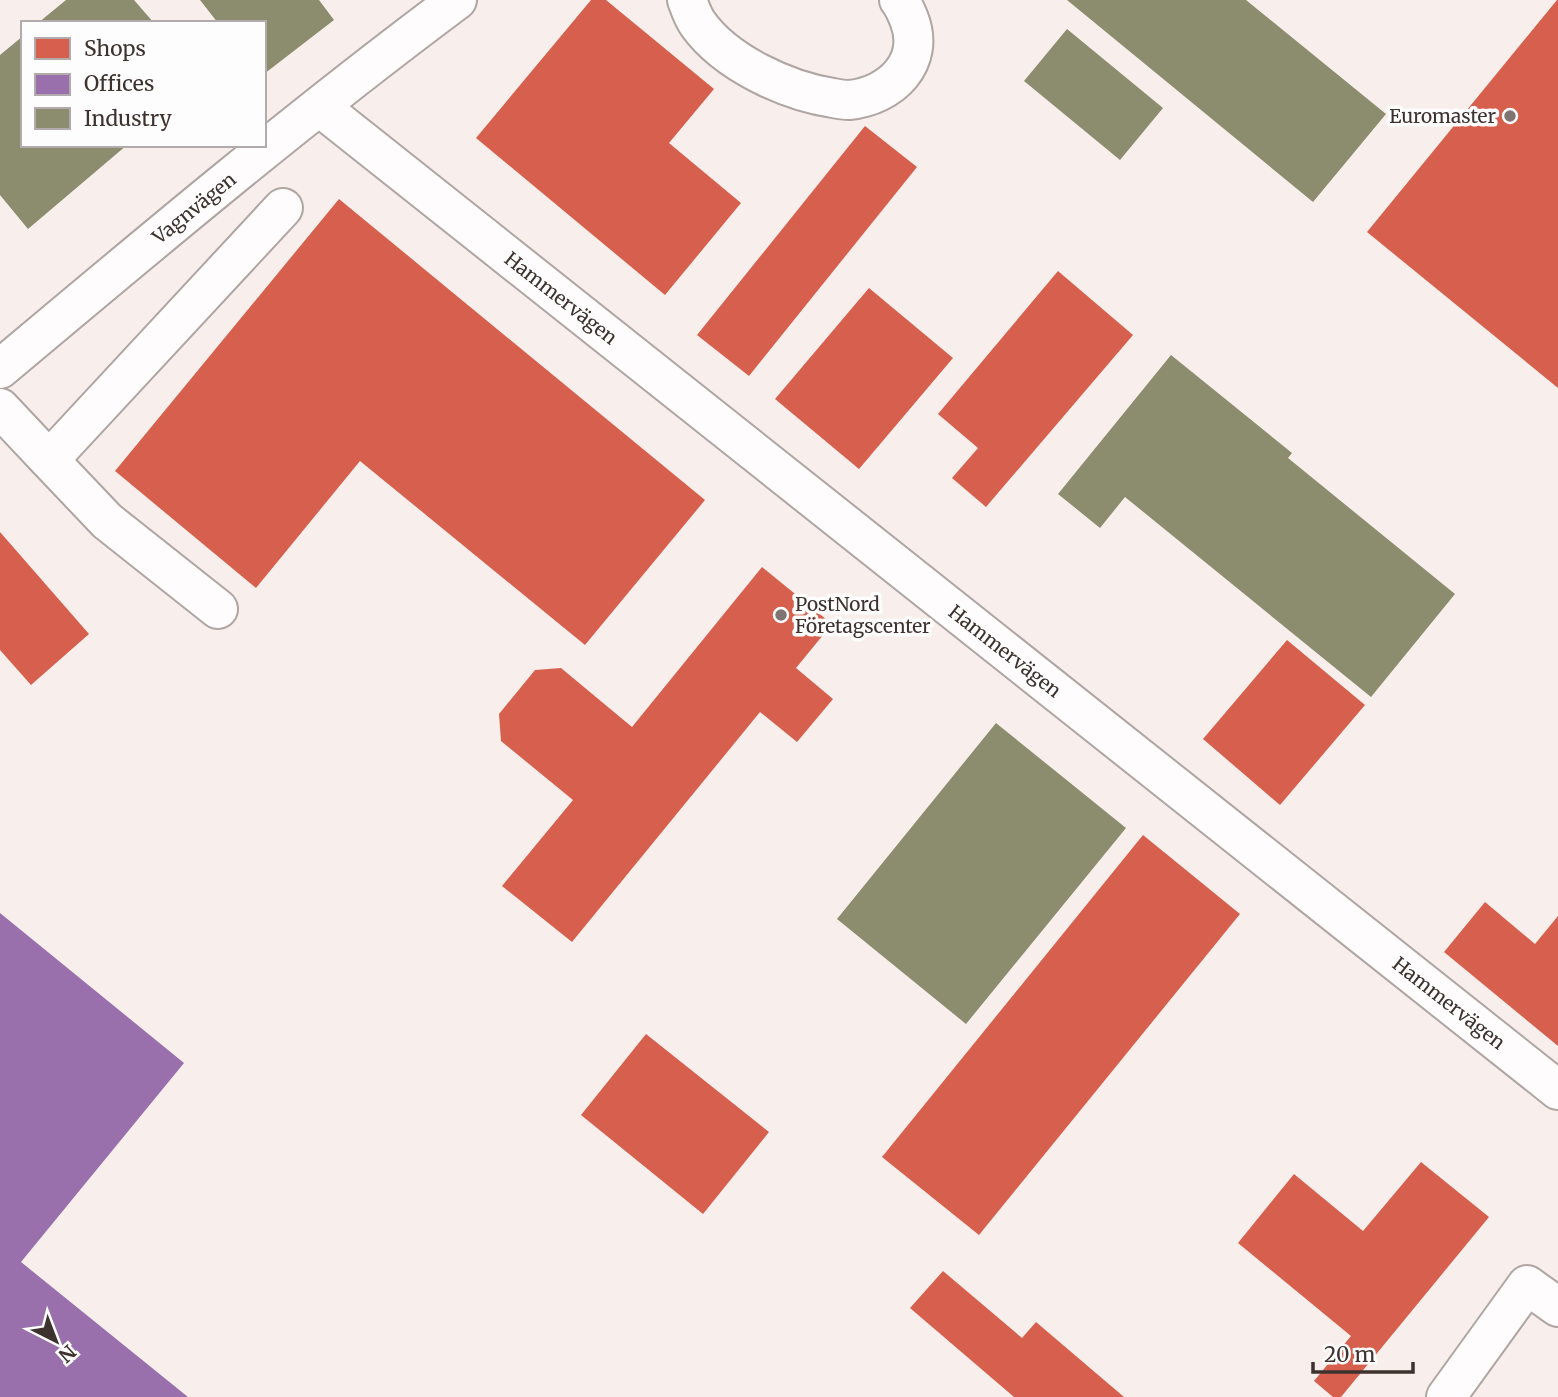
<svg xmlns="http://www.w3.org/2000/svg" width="1558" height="1397" viewBox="0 0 1558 1397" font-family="Merriweather,serif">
<rect width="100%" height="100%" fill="#f8eeeb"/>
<path fill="#d6604d" d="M591 0H606L714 89 669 143 741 203 665 295 476 138Z
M1557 0H1558V388L1367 232Z
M865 126 917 167 749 376 697 335Z
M339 199 705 500 585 645 360 461 256 588 115 471Z
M1058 271 1133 335 986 507 952 478 978 448 938 414Z
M869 288 953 358 859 469 775 399Z
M0 532 89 634 31 685 0 650Z
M762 567 832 624 796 668 833 699 797 742 760 712 572 942 502 886 573 800 501 741 499 714 535 670 561 668 632 727Z
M1287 640 1365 705 1280 805 1203 739Z
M1143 835 1240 914 979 1235 882 1157Z
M1485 902 1535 944 1558 916V1046L1444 952Z
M646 1034 769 1132 703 1214 581 1115Z
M1421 1162 1489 1217 1341 1397H1333L1314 1381 1351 1336 1238 1243 1294 1174 1363 1231Z
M943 1271 1022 1338 1036 1322 1124 1397H1014L910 1308Z"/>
<path fill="#9970ab" d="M0 913 184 1063 21 1262 188 1397H0Z"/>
<path fill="#8c8c6e" d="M66 0H134L154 23H38Z
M200 0H319L334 20 264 74V23H218Z
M1067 0H1246L1386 114 1313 202Z
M1067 29 1163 108 1120 160 1024 81Z
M23 36V145H127L28 229 0 195V55Z
M1171 355 1292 453 1288 458 1455 594 1371 697 1125 497 1100 528 1058 494Z
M996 723 1126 828 966 1024 837 919Z"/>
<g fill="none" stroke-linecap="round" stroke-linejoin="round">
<g stroke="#afa5a3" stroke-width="42">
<path id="minor" d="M687 0C690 8 693 17 698 24 726 63 787 91 833 98 838 99 844 100 849 100 891 96 926 62 909 19 906 12 904 6 899 0
M320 107 1558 1090
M0 369C150 243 300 117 457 0
M0 408 49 460 283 208
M49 460 107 521 218 609
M1446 1397 1527 1285 1558 1307"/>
</g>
<use href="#minor" stroke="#fefcfc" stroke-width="38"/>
</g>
<g fill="#7f7471" stroke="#fdfdfd" stroke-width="2.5">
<circle cx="1510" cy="116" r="7"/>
<circle cx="781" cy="615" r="7"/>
</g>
<g text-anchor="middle" stroke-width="7" stroke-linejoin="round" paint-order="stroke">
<g font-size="19" fill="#3e322f" stroke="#fdfdfd" text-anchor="end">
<text x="1496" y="123">Euromaster</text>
<text x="795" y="611" text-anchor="start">PostNord<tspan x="795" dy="22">Företagscenter</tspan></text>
</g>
<g font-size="19" fill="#3e322f" stroke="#fdfdfd">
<text transform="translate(194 208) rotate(-39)" y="7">Vagnvägen</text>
<text transform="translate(561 298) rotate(38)" y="7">Hammervägen</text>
<text transform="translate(1005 651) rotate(38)" y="7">Hammervägen</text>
<text transform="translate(1449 1003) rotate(38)" y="7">Hammervägen</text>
</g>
</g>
<rect x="21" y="21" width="245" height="126" fill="#fdfdfd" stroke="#b1acab" stroke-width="2"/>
<rect x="35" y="38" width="35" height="21" fill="#d6604d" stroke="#b1acab" stroke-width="2"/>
<text x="84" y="56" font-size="21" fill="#3e322f">Shops</text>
<rect x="35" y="74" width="35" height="21" fill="#9970ab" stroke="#b1acab" stroke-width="2"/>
<text x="84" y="91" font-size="21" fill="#3e322f">Offices</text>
<rect x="35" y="108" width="35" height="21" fill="#8c8c6e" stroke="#b1acab" stroke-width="2"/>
<text x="84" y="126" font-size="21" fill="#3e322f">Industry</text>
<g transform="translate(56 1341) rotate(138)" stroke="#fdfdfd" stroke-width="5" paint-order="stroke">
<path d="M0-5L12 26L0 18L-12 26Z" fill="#3e322f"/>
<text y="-10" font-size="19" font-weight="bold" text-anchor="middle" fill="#3e322f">N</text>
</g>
<path d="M1313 1362v10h100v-10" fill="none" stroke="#3e322f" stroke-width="3.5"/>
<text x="1324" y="1362" font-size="21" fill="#3e322f" stroke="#fdfdfd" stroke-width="5" paint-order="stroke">20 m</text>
</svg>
